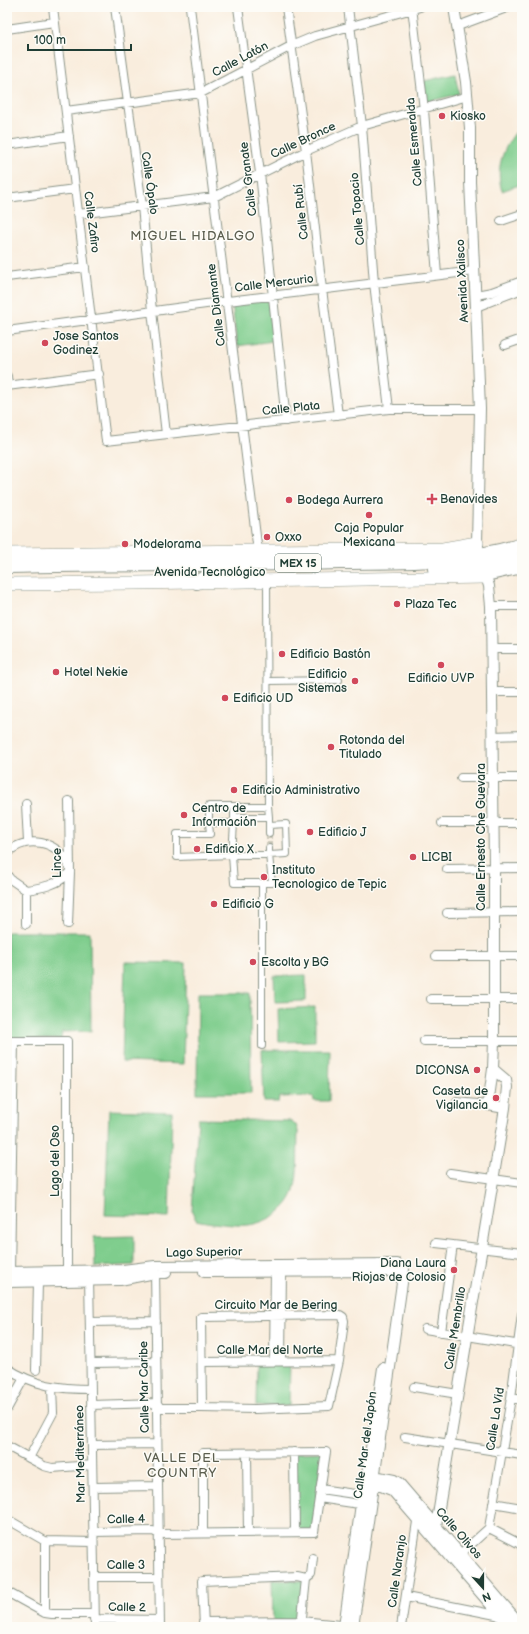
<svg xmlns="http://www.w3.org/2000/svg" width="529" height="1634" viewBox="0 0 529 1634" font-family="'Balsamiq Sans',sans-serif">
<rect width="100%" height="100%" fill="#fdfcf7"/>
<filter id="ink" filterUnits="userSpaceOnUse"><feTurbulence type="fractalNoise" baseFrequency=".025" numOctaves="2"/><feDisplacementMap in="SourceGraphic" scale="8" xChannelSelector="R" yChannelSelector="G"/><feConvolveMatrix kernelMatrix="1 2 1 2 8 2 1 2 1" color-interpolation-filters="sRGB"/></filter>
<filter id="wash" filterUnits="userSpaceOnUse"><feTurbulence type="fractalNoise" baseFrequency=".012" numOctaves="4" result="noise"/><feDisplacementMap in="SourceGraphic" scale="16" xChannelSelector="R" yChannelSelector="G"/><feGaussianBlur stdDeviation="0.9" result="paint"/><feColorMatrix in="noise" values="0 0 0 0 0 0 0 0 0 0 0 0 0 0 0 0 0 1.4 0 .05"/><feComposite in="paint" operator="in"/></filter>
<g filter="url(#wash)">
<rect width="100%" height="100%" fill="#f9eddd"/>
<path fill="#7fcd8d" stroke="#4f8560" d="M455 74 459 94 426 102 424 81Z
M522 125V184L502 191C494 166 505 143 522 125Z
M268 298 273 341 237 346 232 303Z
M7 932H90L91 1031 62 1032 61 1039 7 1040Z
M125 962 186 963 183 1064 122 1062Z
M306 975V1001L275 1002 274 976Z
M198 993H250L251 1093H197Z
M315 1007V1041L279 1042 278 1009Z
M262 1050H330L329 1101H314L313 1096 280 1097 279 1102H264Z
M109 1110 172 1112 169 1217 105 1215Z
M198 1119 292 1121 296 1125 298 1131C297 1149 299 1173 294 1190 289 1209 267 1223 248 1225 236 1226 208 1223 196 1220L192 1211Z
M134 1236V1265L95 1267 94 1237Z
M290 1362 289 1406H256L257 1363Z
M323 1452 312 1533H292L290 1453Z
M272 1580 304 1581 299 1621H273Z"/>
</g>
<g filter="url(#ink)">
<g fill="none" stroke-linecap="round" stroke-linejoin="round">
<path stroke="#cdcabb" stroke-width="6" stroke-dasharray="6 3" stroke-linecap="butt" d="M269 833V848"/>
<g stroke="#8c9588" stroke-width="8">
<path id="pedestrian" d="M268 681 339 680
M234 806V823H209V806H268L267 581
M234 817H269L268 806
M269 817V825L286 824 287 854 269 855V848
M209 823 210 834H177V857L232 855 234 823
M269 825V833
M232 855H269L272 883H234Z
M262 883V1046"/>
</g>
<g stroke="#8c9588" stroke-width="10">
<path id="minor" d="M53 7 106 441 389 409H480
M115 7 142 206 152 311 166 434
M190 7 258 552
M238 7 260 173 286 421
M286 7 306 151 322 289 338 415
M348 7 362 126 374 283 389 409
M412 7 424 110 437 275
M458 26 509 7
M7 29 54 22
M66 111 201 93 291 46 315 36 420 7
M7 145 69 136
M7 198 75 189
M78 214 214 197 306 151 362 126 468 96
M501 221 522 214
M7 277 85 267
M476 295 492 292 522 281
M476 307 522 289
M7 331 228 301 474 271
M505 345 522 339
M7 376 8 386
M7 386 99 374
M485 577 522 569
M491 606H522
M492 649H522
M492 692H522
M492 736 522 735
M461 778H522
M26 804 28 842
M442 823H522
M7 853C26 835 58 840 68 865
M447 869 522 868
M7 875 10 879 26 890C42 888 58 885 70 872
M26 890V924
M447 913 522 912
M68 924 70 872 69 801
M436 956H522
M431 999H522
M7 1041H67V1277
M424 1041H522
M457 1102 488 1105
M450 1173 522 1183
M436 1243 522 1253
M155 1269 160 1627
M10 1272 14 1041
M89 1276 95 1627
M340 1315 343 1317 344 1321 339 1361 329 1406 255 1409 202 1408 201 1317Z
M90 1322 156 1321
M425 1329 521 1345
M441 1332 453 1245
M274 1361 275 1267
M281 1361 282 1266
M202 1362 339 1361
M91 1363 156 1362
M7 1368C34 1386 60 1389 91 1389
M36 1370 38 1282
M414 1387 458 1394
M511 1398 522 1400
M91 1405 157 1403 160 1408H202
M7 1409 24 1378
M405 1437 522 1455
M92 1445 157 1444
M7 1446 44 1466 52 1468 92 1465
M294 1452 295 1532
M247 1453 248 1533
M29 1458 53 1413 52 1387
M93 1487 158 1486
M320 1489 368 1496
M319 1498 366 1505
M493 1503 522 1508
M7 1519 45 1541 93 1542
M489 1528 511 1398 522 1314
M93 1532 153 1531 159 1534 314 1532 326 1452 203 1453V1533
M457 1557 489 1528 520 1544 522 1547
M94 1577H159
M306 1579 311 1575 313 1558
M7 1592 45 1613 52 1614H94
M406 1597 501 1616
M45 1613V1541
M94 1619 160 1620
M203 1622 302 1621 350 1626
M204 1627 202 1581 297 1577 306 1579 301 1627
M401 1627 418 1515"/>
</g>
<g stroke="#8c9588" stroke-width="12">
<path id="tertiary" d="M454 7 466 82 470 128V182L476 307 480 409 477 543 479 550
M484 570 489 586 491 606 494 869V1041L493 1069 488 1105 505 1108
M7 1272 123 1270 155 1266 397 1264 404 1269 353 1627
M204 1272 397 1271
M7 1282 120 1280 155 1273H166
M369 1475 394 1480 399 1483 522 1626
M366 1485 381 1486 392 1490 510 1627
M428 1531 436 1526 505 1108 507 1087 506 1080 493 1069
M344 1627 361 1504 367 1475 383 1368"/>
</g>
<g stroke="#8c9588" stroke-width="14">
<path id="primary" d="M7 554 443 549 477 543
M7 584 136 583 485 577"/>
</g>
<g stroke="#8c9588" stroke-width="16">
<path id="trunk" d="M291 552 311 562
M7 566C118 563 229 565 339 562 400 561 463 564 522 545
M435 569 483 568 522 560
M197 582 220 572"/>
</g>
<use href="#pedestrian" stroke="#fff" stroke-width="6"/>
<use href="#minor" stroke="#fff" stroke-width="8"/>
<use href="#tertiary" stroke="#fff" stroke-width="10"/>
<use href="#primary" stroke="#fff" stroke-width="13"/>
<use href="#trunk" stroke="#fff" stroke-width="14"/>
</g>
</g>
<g fill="#d1495b" stroke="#fdfcf7" stroke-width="1.5">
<circle cx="442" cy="116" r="4"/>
<circle cx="45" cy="343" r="4"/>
<path d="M430 493h4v4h4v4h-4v4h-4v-4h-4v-4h4z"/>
<circle cx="289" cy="500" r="4"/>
<circle cx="369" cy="515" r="4"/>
<circle cx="267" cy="537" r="4"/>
<circle cx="125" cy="544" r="4"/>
<circle cx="397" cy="604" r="4"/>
<circle cx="282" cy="654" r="4"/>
<circle cx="441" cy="665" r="4"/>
<circle cx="56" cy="672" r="4"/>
<circle cx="355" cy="681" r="4"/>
<circle cx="225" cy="698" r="4"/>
<circle cx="331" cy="747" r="4"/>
<circle cx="234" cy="790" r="4"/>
<circle cx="184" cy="815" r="4"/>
<circle cx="310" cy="832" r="4"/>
<circle cx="197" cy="849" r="4"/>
<circle cx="413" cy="857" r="4"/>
<circle cx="264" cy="877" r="4"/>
<circle cx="214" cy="904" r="4"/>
<circle cx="253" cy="962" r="4"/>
<circle cx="477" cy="1070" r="4"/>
<circle cx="496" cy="1098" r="4"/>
<circle cx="454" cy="1270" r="4"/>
</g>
<g text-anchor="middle" stroke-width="3" stroke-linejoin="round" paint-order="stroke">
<rect fill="#fdfcf7" stroke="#62766e" stroke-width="1" x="275" y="554" width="46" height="18" rx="3"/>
<g font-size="11" font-weight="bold" fill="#1f3d34">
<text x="298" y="567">MEX 15</text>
</g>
<g font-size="12" fill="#1f3d34" stroke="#fdfcf7">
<text transform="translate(240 59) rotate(-28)" y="4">Calle Latón</text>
<text transform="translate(303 140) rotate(-25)" y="4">Calle Bronce</text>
<text transform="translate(414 142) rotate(-95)" y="4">Calle Esmeralda</text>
<text transform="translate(248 179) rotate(-97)" y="4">Calle Granate</text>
<text transform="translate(150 183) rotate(82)" y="4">Calle Ópalo</text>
<text transform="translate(357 209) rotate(-95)" y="4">Calle Topacio</text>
<text transform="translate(301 212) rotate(-96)" y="4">Calle Rubí</text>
<text transform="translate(92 222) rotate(83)" y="4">Calle Zafiro</text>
<text transform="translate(462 281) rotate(-93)" y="4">Avenida Xalisco</text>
<text transform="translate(274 283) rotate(-7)" y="4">Calle Mercurio</text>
<text transform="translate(216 305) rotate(-97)" y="4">Calle Diamante</text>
<text transform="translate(291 408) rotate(-6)" y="4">Calle Plata</text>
<text x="210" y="576">Avenida Tecnológico</text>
<text transform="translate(481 837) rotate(-90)" y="4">Calle Ernesto Che Guevara</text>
<text transform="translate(57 863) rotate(-90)" y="4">Lince</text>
<text transform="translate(55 1161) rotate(-90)" y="4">Lago del Oso</text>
<text transform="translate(204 1252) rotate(-1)" y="4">Lago Superior</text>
<text x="276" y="1309">Circuito Mar de Bering</text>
<text transform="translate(455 1328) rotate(-81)" y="4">Calle Membrillo</text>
<text x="270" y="1354">Calle Mar del Norte</text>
<text transform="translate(144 1387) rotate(-91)" y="4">Calle Mar Caribe</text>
<text transform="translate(495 1419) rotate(-81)" y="4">Calle La Vid</text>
<text transform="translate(365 1445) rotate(-82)" y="4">Calle Mar del Japón</text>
<text transform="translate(80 1454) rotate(-91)" y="4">Mar Mediterráneo</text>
<text transform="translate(126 1519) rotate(-1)" y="4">Calle 4</text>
<text transform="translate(459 1533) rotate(49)" y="4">Calle Olivos</text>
<text x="126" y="1569">Calle 3</text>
<text transform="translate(397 1571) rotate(-82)" y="4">Calle Naranjo</text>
<text transform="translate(127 1607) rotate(1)" y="4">Calle 2</text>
</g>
<g font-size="12" fill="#1f3d34" stroke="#fdfcf7" text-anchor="start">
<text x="450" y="120">Kiosko</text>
<text x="53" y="340">Jose Santos<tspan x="53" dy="14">Godinez</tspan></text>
<text x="440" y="503">Benavides</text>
<text x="297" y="504">Bodega Aurrera</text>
<text x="369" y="532" text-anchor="middle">Caja Popular<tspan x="369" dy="14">Mexicana</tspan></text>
<text x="275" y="541">Oxxo</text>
<text x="133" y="548">Modelorama</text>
<text x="405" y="608">Plaza Tec</text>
<text x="290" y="658">Edificio Bastón</text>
<text x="64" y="676">Hotel Nekie</text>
<text x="347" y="678" text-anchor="end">Edificio<tspan x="347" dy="14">Sistemas</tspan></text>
<text x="441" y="682" text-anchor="middle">Edificio UVP</text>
<text x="233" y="702">Edificio UD</text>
<text x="339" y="744">Rotonda del<tspan x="339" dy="14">Titulado</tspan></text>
<text x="242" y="794">Edificio Administrativo</text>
<text x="192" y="812">Centro de<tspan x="192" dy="14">Información</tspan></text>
<text x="318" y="836">Edificio J</text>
<text x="205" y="853">Edificio X</text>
<text x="421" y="861">LICBI</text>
<text x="272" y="874">Instituto<tspan x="272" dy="14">Tecnologico de Tepic</tspan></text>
<text x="222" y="908">Edificio G</text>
<text x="261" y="966">Escolta y BG</text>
<text x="469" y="1074" text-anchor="end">DICONSA</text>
<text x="488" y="1095" text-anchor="end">Caseta de<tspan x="488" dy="14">Vigilancia</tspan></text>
<text x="446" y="1267" text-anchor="end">Diana Laura<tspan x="446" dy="14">Riojas de Colosio</tspan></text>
</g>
<g font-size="13" letter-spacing="1" fill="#5c5f50" stroke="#fdfcf7">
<text x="193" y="240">MIGUEL HIDALGO</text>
<text x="182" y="1462">VALLE DEL<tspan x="182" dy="15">COUNTRY</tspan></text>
</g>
</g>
<rect width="529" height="1634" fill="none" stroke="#fdfcf7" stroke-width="24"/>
<g transform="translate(483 1588) rotate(159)" stroke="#fdfcf7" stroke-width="3" paint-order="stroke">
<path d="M0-3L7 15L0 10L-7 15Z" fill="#1f3d34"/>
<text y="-6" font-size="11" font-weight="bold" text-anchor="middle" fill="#1f3d34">N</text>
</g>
<path d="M28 44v6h103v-6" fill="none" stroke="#1f3d34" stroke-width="2"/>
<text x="34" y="44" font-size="12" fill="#1f3d34" stroke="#fdfcf7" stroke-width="3" paint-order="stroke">100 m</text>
</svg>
